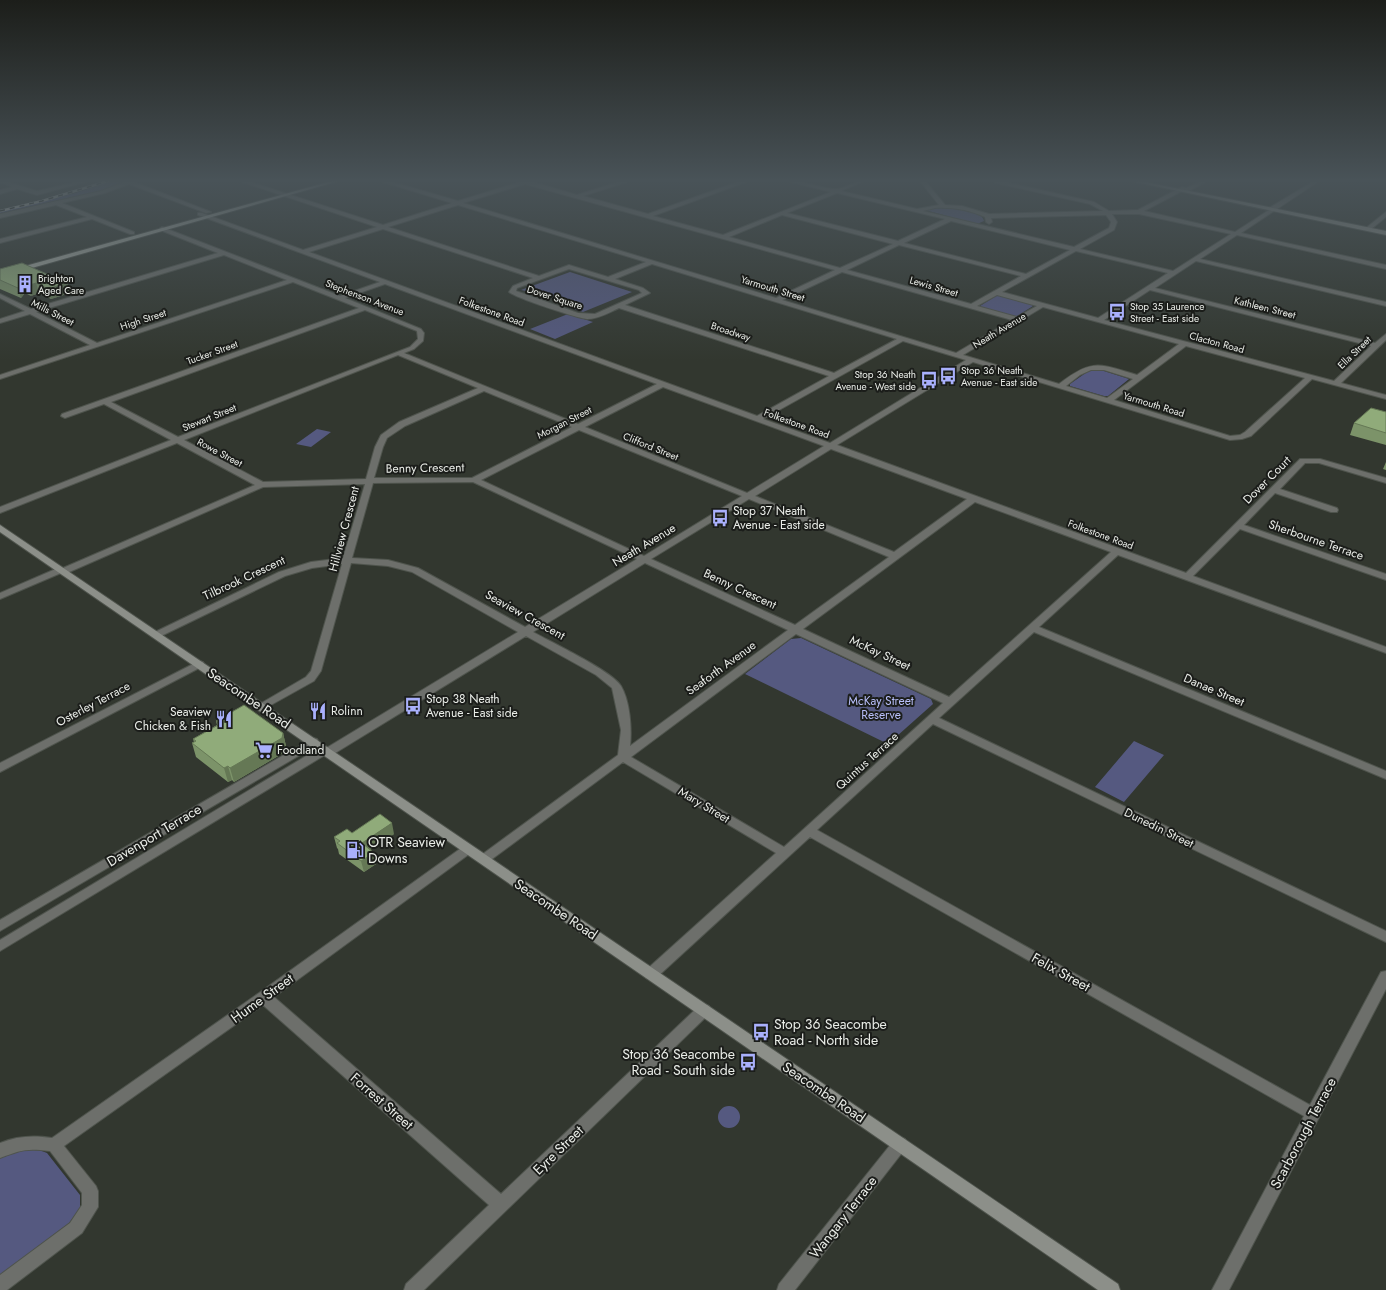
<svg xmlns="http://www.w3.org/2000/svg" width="1386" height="1290" viewBox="0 0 1386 1290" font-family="Jost,sans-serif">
<rect width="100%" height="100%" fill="#32372f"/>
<path fill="#555980" d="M938 207C949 208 981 207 984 221L977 224 925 210Z
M570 272 632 292 583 312 562 305 572 300 521 290Z
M996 296H1003L1031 304 1033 306 1017 316H1012L980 307V306Z
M568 314 593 322 555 339 530 329Z
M1093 370 1104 371 1129 379 1108 396H1104L1070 386V384L1087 372Z
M317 429 331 432 311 447 296 444Z
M801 638 931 699 933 704 888 744 745 674 791 639Z
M1134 741 1164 755 1124 802 1095 787Z
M718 1117a11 11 0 1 1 22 0a11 11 0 1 1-22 0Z
M34 1148 47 1153 80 1195V1208L69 1223 0 1275V1158L9 1152Z"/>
<path fill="#545887" d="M112 181H126L101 191 0 215V212L75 193Z"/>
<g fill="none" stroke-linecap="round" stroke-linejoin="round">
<g stroke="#4f544d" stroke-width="2">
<path id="street" d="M0 181H5L37 191 81 181H89L37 195 17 189 0 194V190L12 187 0 182Z
M127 181H135L134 182 211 212 206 213 129 184 105 193 62 203 134 232V234H130L92 219 0 243V239L87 217 56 205 0 218V214L101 191Z
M242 181H248L383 225 452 203 383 182V181H389L458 201 520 182V181H530L577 195 621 181H627V182L583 196 648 214 740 181H746V182L653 216 723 235 831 192 791 182V181C806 181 819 188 834 189 844 190 854 181 864 181L841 191 917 209 939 205 920 181H925L945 205 962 206 989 214 1103 211 1090 204 996 183 994 181H1001L1094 202 1109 211 1138 210 1182 187 1186 188 1202 181H1207L1187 192 1182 191 1144 211 1235 232 1269 210V208L1314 181H1319L1241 233 1386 265V269L1237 235 1200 259 1386 302V306L1196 261 1155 288 1375 343 1386 334V340L1341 383 1386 395V399L1312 379 1251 436 1242 439 1230 440 973 362 837 445 1186 573 1300 459H1320L1386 478V483L1319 463H1305L1280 489 1337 508 1338 510 1337 512H1331L1275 493 1244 525 1386 574V580L1240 529 1193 576 1386 647V653L1118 555 1039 627 1386 771V779L1034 632 939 718 1386 931V942L933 724 817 830 1310 1105 1381 972 1386 971V989L1229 1290H1212L1304 1116 810 837 656 978 651 979 646 978 644 974 646 970 776 853 623 762 488 862 484 863 480 862 478 859 480 856 618 755 621 730 612 688 596 675 526 636 332 755H325L0 951V940L321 747H328L518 632 412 572 388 566 351 563 321 671 314 681 262 710 258 709 257 707 258 705 306 677 311 671 342 564 312 568 285 576 159 637H153L151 635 153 633 279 572 311 562 343 558 365 484 263 487 67 573H61L0 599V593L58 568H63L255 485 177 443 0 513V507L171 440 104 404 65 418 61 416 62 414 359 308 293 282 0 379V375L90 345 30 314 0 323V319L25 311 0 298V294L31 309 218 253 160 230 159 229 162 227 340 296 380 282 198 215V213H202L303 250 377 227 242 182ZM525 184 835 270 776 298 463 203ZM837 193 945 219 898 241 787 213ZM458 205 646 262 608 277 569 265 539 276 388 227ZM935 208C953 207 969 210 985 217L986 222 989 224 992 222 991 218 1106 215 1111 222 1109 228 1074 247 923 211ZM1112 214H1139L1231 234 1173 271 1080 249 1114 230 1117 222ZM782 215 893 244 840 268 729 237ZM951 221 1070 250 1026 274 904 243ZM383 229 533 278 513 286 509 292C516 298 577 318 587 319 599 319 610 312 619 308L829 376 757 416 309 252ZM899 245 1021 276 971 304 847 270ZM1076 251 1168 273 1098 318 1002 292ZM224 255 287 280 97 343 36 312ZM652 264 897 339 834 373 625 305 650 293 643 288 615 279ZM569 269 639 290 642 293 595 314 578 313 516 291 517 288ZM842 272 1012 320 956 353 782 300ZM385 284 657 384 578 424 404 353 414 349 423 341 424 333 421 329 345 298ZM1150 290 1371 346 1334 381 1104 320ZM997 295 1037 306 1017 317 977 306ZM1043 307 1179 344 1137 375C1099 364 1093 358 1059 384L963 355ZM365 310 417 331 418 339 410 347 178 437 111 402ZM903 341 966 360 830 443 763 419ZM1186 346 1305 378 1245 432 1240 435 1230 436 1114 400ZM398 355 478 388 399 422 381 435 375 447 366 479 263 482 184 440ZM1091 370H1104L1133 379 1107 398 1066 386 1080 375ZM663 387 824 446 747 493 585 427ZM484 391 572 427 472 478H374L383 447 387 438 405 426ZM579 430 742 496 644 556 481 480ZM831 449 967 499 894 552 755 496ZM473 482 637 559 525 627 418 568 388 560 352 558 373 483ZM749 499 889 557 795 625 651 559ZM975 502 1111 552 949 697 803 629ZM645 563 788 630 630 746C632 729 630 701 621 686 612 671 551 642 533 632ZM796 634 943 703 784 847 631 757Z
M1386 212V217L1370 230H1366V228Z
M199 661 203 662 204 664 203 666 0 772V763Z
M313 738 317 739 319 742 317 745 0 931V920Z
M468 845 472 846 474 849 472 852 274 997 501 1194 699 1006 704 1004 709 1006 711 1010 709 1014 424 1290H404L406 1284 489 1205 263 1005 64 1146 96 1186 98 1191V1207L82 1233 7 1290H0V1275L70 1223 82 1205V1193L50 1151C26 1148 21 1150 0 1158V1143C17 1136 33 1135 52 1138L259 993 464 846Z
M900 1137 905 1139 908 1144 905 1149 795 1290H777L779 1284 895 1139Z"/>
</g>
<g stroke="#4f544d" stroke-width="2">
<path id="secondary" d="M1131 181H1140L1386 231V235Z
M0 525 1118 1284 1120 1290H1098L0 532Z"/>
</g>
<g stroke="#4f544d" stroke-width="2">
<path id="primary" d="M332 181H339L0 277V273Z"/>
</g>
<use href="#street" fill="#6d6f6b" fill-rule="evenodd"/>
<use href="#secondary" fill="#8c8f89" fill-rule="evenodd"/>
<use href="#primary" fill="#a3a8a0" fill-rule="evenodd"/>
<g stroke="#c3c6c1" stroke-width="2.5">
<path id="rail" d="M0 211 42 201 108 181"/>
</g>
<use href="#rail" stroke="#1b1d1a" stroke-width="1.5" stroke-dasharray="5" stroke-linecap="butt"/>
</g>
<path fill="#7c9369" d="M0 269 67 283 70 293 51 299 39 293 31 296 25 293 21 298 0 289Z
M1386 412V445L1350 435 1354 423Z
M1386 462V470L1383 469Z
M216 721 283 733 286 746 285 752 234 782 232 780 228 782 196 757 192 743 194 742 193 739 217 725Z
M352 833 394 834 370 850 374 853 376 864 364 872 339 854 338 849 337 848 334 837Z"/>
<path fill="#657855" d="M22 283 25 293 21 298 18 288Z
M36 283 39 293 31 296 27 286Z
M67 283 70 293 51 299 48 289Z
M283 733 286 746 285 752 234 782 230 768Z
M228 766 232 780 228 782 224 768Z
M392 823 394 834 364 854 362 843Z
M374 853 376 864 364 872 361 861Z"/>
<path fill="#90ab7a" stroke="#657855" d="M22 263 67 283 48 289 36 283 27 286 22 283 18 288 0 280V269Z
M1371 408 1386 412V433L1354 423Z
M244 705 283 733 282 738 230 768 228 766 224 768 192 743 196 741 193 739 220 724 216 721Z
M380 814 392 823 362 843 374 853 361 861 337 843 340 841 334 837 347 829 352 833Z"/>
<linearGradient id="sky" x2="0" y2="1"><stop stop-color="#1c1e1a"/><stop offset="0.5" stop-color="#495358"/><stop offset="1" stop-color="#495358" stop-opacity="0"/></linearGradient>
<rect width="1386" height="361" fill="url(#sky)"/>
<defs>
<g id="building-bare" transform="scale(1.38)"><path d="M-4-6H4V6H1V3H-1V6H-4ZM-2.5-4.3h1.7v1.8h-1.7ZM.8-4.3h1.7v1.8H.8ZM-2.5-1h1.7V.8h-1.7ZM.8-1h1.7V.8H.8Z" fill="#a9b0fc" stroke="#1b1d1a" stroke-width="2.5" paint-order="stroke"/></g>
<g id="bus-bare" transform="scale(1.38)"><path d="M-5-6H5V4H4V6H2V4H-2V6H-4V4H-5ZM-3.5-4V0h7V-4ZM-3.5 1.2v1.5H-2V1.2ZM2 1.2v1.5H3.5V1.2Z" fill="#a9b0fc" stroke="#1b1d1a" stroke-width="2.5" paint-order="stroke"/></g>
<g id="restaurant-bare" transform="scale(1.38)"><path d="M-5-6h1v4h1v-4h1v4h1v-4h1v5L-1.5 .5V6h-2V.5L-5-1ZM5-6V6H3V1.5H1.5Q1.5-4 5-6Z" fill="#a9b0fc" stroke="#1b1d1a" stroke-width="2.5" paint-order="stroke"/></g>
<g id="supermarket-bare" transform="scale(1.38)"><path d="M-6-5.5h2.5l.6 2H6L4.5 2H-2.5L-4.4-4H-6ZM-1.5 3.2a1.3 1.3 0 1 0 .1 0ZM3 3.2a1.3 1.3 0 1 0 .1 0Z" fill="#a9b0fc" stroke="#1b1d1a" stroke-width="2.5" paint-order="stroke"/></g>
<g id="fuel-bare" transform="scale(1.38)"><path d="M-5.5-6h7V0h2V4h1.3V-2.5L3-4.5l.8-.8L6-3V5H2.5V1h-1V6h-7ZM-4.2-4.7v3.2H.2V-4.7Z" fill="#a9b0fc" stroke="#1b1d1a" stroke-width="2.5" paint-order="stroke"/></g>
</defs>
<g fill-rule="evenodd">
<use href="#building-bare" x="25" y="284"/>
<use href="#bus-bare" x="1117" y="312"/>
<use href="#bus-bare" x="948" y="376"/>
<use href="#bus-bare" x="929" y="380"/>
<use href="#bus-bare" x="720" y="518"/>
<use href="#bus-bare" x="413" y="706"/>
<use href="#restaurant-bare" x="318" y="711"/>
<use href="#restaurant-bare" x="224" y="719"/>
<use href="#supermarket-bare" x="264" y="750"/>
<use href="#fuel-bare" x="355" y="850"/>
<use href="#bus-bare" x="761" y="1032"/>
<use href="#bus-bare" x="748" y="1062"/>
</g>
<g text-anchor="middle" stroke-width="4" stroke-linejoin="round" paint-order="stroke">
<g font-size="10" fill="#eaede8" stroke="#1b1d1a" text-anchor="start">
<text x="38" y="282">Brighton<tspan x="38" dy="12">Aged Care</tspan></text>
<text x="1130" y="310">Stop 35 Laurence<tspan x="1130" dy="12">Street - East side</tspan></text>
<text x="961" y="374">Stop 36 Neath<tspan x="961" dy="12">Avenue - East side</tspan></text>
<text x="916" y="378" text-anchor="end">Stop 36 Neath<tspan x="916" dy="12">Avenue - West side</tspan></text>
</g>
<g font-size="10" fill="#eaede8" stroke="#1b1d1a">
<text transform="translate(934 286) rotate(16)" y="4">Lewis Street</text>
<text transform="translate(773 288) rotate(17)" y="4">Yarmouth Street</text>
<text transform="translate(365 297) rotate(21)" y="4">Stephenson Avenue</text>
<text transform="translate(555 297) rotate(18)" y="4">Dover Square</text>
<text transform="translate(1265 307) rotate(14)" y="4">Kathleen Street</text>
<text transform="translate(492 311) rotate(20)" y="4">Folkestone Road</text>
<text transform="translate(53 312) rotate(27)" y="4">Mills Street</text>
<text transform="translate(143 319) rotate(-18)" y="4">High Street</text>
<text transform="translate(999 330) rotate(-31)" y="4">Neath Avenue</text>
<text transform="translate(731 331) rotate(18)" y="4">Broadway</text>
<text transform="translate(1217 342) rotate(15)" y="4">Clacton Road</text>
<text transform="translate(212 352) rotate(-20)" y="4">Tucker Street</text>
<text transform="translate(1354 352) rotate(-44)" y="4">Ella Street</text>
<text transform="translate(1154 404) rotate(17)" y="4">Yarmouth Road</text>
<text transform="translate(209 417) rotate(-22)" y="4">Stewart Street</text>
<text transform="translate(564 422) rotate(-27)" y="4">Morgan Street</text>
<text transform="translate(797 423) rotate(20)" y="4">Folkestone Road</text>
<text transform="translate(651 446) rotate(22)" y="4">Clifford Street</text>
<text transform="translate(220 452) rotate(28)" y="4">Rowe Street</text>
<text transform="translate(1101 534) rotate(20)" y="4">Folkestone Road</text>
</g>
<g font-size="12" fill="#eaede8" stroke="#1b1d1a">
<text transform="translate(425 468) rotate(-1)" y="4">Benny Crescent</text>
<text transform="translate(1267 480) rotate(-45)" y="4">Dover Court</text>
<text transform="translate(344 529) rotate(-75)" y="4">Hillview Crescent</text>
<text transform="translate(1316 540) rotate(19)" y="4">Sherbourne Terrace</text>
<text transform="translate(644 545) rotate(-31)" y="4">Neath Avenue</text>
<text transform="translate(244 578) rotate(-25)" y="4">Tilbrook Crescent</text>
<text transform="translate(740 589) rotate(25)" y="4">Benny Crescent</text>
<text transform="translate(525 615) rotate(29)" y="4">Seaview Crescent</text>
<text transform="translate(880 653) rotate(25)" y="4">McKay Street</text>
<text transform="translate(721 668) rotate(-36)" y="4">Seaforth Avenue</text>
<text transform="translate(1214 690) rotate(23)" y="4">Danae Street</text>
<text transform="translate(93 704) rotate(-28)" y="4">Osterley Terrace</text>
<text transform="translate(867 761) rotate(-42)" y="4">Quintus Terrace</text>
<text transform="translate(704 805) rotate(31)" y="4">Mary Street</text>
<text transform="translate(1159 828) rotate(26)" y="4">Dunedin Street</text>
</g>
<g font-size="12" fill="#eaede8" stroke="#1b1d1a" text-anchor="start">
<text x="733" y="515">Stop 37 Neath<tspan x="733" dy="14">Avenue - East side</tspan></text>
<text x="426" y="703">Stop 38 Neath<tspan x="426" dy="14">Avenue - East side</tspan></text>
<text x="331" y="715">Rolinn</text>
<text x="211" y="716" text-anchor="end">Seaview<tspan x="211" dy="14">Chicken &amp; Fish</tspan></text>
<text x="277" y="754">Foodland</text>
</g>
<g font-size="12" fill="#b8bffa" stroke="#1b1d1a">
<text x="881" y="705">McKay Street<tspan x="881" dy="14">Reserve</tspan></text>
</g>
<g font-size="14" fill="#eaede8" stroke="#1b1d1a">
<text transform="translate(249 698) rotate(34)" y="5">Seacombe Road</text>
<text transform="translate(154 835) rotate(-31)" y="5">Davenport Terrace</text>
<text transform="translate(556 909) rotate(34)" y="5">Seacombe Road</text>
<text transform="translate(1061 972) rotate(29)" y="5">Felix Street</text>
<text transform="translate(262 998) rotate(-36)" y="5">Hume Street</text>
<text transform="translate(824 1092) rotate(34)" y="5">Seacombe Road</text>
<text transform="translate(382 1101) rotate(41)" y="5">Forrest Street</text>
<text transform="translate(1303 1133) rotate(-62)" y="5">Scarborough Terrace</text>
<text transform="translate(558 1150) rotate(-44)" y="5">Eyre Street</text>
<text transform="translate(843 1217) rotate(-52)" y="5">Wangary Terrace</text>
</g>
<g font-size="14" fill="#eaede8" stroke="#1b1d1a" text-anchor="start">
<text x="368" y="847">OTR Seaview<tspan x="368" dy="16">Downs</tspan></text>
<text x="774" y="1029">Stop 36 Seacombe<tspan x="774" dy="16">Road - North side</tspan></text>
<text x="735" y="1059" text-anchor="end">Stop 36 Seacombe<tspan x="735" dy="16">Road - South side</tspan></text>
</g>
</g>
</svg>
